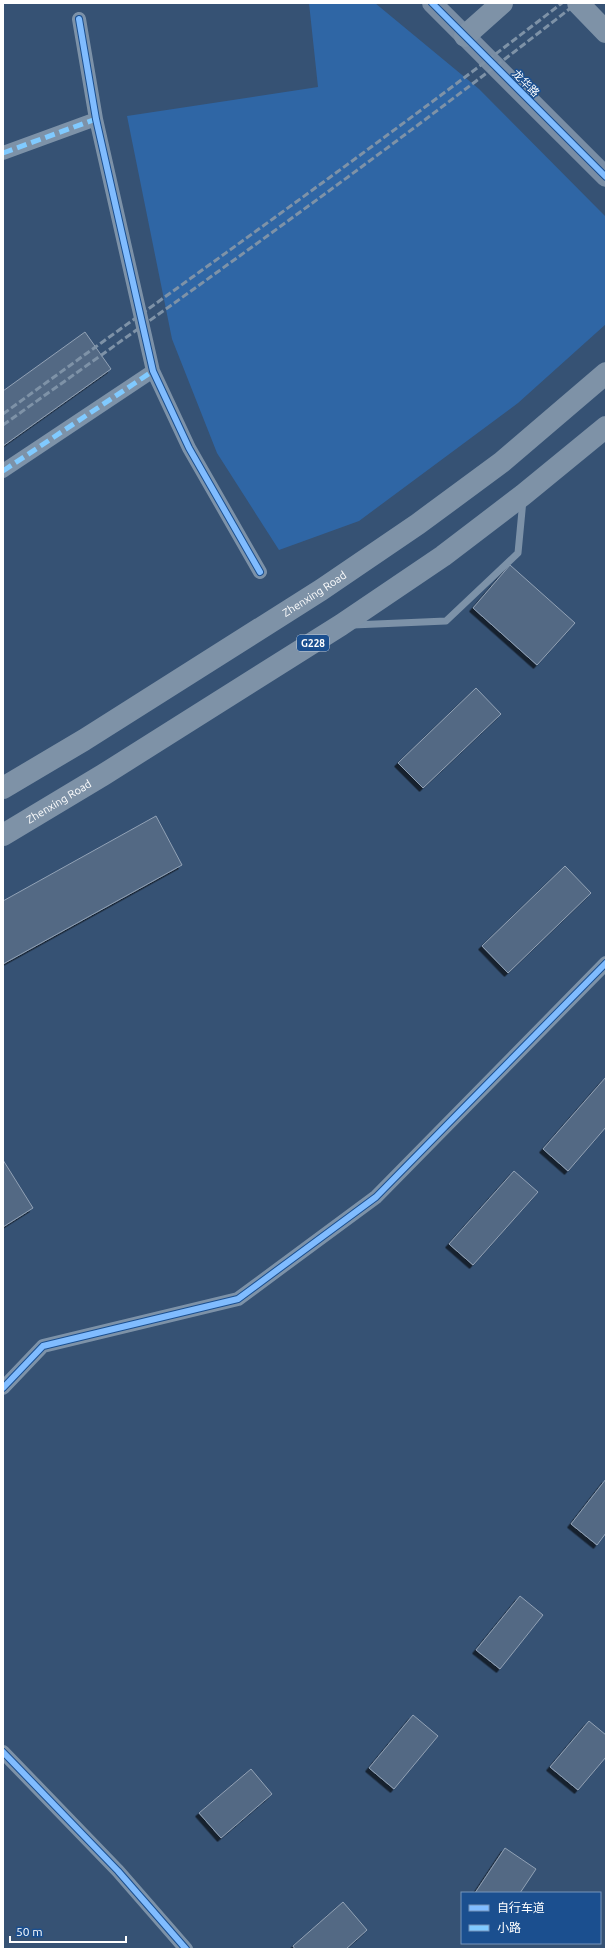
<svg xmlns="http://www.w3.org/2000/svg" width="609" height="1952" viewBox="0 0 609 1952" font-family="Ubuntu,'Noto Sans SC',sans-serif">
<defs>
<filter id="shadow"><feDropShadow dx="-3.5" dy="3.5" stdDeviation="0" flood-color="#0009"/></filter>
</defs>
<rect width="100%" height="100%" fill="#365274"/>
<path fill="#2f66a5" d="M309 3H375L479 89 606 217V324L518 403 359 521 279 550 217 453 172 339 127 116 318 87Z"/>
<path fill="#526984" stroke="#92a2b6" filter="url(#shadow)" d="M85 332 111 369 3 446V391Z
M510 565 575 623 537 665 473 608Z
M476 688 501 714 423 788 398 763Z
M156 816 182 865 3 964V901Z
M565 866 591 893 508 973 482 946Z
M606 1077V1127L568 1171 543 1149Z
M3 1160 33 1208 3 1227Z
M514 1171 538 1192 473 1265 449 1244Z
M606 1479V1533L597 1545 571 1524Z
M520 1596 543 1615 500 1669 476 1650Z
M413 1715 438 1736 394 1789 369 1768Z
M589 1721 606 1735V1757L578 1790 550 1767Z
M251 1769 272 1794 221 1838 199 1813Z
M505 1848 536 1869 520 1893H475Z
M343 1902 367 1930 346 1949H295L293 1946Z"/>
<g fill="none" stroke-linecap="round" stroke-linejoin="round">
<path stroke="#7d92a8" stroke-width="7" d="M353 625 446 621 518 553 523 500"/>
<path stroke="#7d92a8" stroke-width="14" d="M79 19 96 119 153 371 189 448 260 572
M3 153 96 119
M3 471 153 371
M3 1388 43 1346 238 1299 376 1197 606 963
M3 1752 118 1871 186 1949"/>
<path stroke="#798da4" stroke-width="20" d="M432 3 606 177"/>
<g stroke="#7e92a7" stroke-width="22">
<path d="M578 3 606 32"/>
<path d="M465 36 502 3"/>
<path id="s1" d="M3 788 84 740 321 590 418 524 502 462 606 373"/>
<path id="s2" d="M3 835 103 775 341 625 443 556 523 495 606 427"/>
</g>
<path stroke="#7e92a7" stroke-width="3" stroke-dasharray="7 3" stroke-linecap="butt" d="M3 414C190 278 379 145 562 3
M3 425C196 288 390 150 577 3"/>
<path stroke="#80caff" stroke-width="5" stroke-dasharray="10 5" stroke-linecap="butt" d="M3 153 96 119
M3 471 153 371 154 375"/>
<g stroke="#1b4f8f" stroke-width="8">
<path id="cycleway" d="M432 3 606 177
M79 19 96 119 153 371 189 448 260 572
M3 1388 43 1346 238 1299 376 1197 606 963
M3 1752 118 1871 186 1949"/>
</g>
<use href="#cycleway" stroke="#80bcff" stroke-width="6"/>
</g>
<g text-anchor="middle" stroke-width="3" stroke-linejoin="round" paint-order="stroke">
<rect fill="#1b4f8f" stroke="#bbcadd" stroke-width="1" x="297" y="635" width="32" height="16" rx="3"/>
<g font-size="10" font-weight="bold" fill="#fff">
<text x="313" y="647">G228</text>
</g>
<g font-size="11" fill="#fff" stroke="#1b4f8f">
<text transform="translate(526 83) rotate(45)" y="4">龙华路</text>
<text dy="4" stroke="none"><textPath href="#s1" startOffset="367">Zhenxing Road</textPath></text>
<text dy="4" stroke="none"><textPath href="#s2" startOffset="65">Zhenxing Road</textPath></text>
</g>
</g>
<rect width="609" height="1952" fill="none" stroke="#ffffff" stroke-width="8"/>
<rect x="461" y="1892" width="140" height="52" fill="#1b4f8f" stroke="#7695bc"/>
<rect x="469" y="1905" width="20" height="6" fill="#80bcff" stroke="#7695bc"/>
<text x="497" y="1912" font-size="12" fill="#ffffff">自行车道</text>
<rect x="469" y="1925" width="20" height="6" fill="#80caff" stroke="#7695bc"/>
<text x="497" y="1932" font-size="12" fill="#ffffff">小路</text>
<path d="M10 1936v6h116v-6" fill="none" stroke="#ffffff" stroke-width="2"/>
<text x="16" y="1936" font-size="12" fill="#ffffff" stroke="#1b4f8f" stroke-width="3" paint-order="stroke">50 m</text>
</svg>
